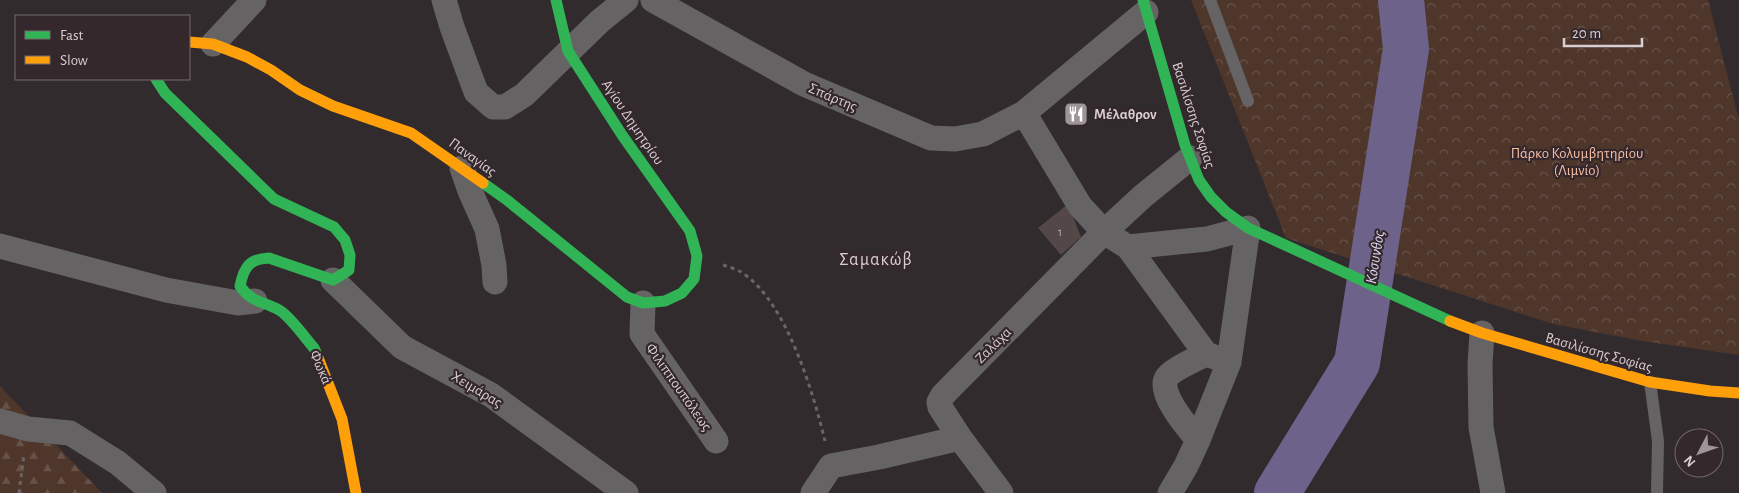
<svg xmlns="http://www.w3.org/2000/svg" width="1739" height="493" viewBox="0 0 1739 493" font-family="'Alegreya Sans',sans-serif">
<defs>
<pattern id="forest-firs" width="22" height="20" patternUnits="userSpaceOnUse" patternTransform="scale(1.25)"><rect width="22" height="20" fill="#4e362b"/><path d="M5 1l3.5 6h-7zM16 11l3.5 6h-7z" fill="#675249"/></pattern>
<pattern id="park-crowns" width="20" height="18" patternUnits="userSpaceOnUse" patternTransform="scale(1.25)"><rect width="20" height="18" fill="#4e362b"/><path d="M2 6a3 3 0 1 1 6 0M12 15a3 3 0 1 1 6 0" fill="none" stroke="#675249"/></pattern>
</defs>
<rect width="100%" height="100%" fill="#312b2e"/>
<path fill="url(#forest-firs)" d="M0 386 102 493H0Z"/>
<path fill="url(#park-crowns)" d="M1191 0H1708L1739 120V355L1642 341 1553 324 1286 238Z"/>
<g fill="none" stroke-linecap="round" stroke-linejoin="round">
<path stroke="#6d638a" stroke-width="46" d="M1277 493 1357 363 1406 49 1401 0"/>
</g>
<path fill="#534748" d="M1068 204 1081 237 1061 255 1038 228Z"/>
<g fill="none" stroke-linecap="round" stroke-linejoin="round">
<path stroke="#686567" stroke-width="3" stroke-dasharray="4 4" stroke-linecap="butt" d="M723 265C729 267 736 269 741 272 786 300 813 392 825 441
M19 493 24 454"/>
<path stroke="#666365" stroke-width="12" d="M1210 0 1248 101
M1650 382 1658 441 1657 493"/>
<path stroke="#666365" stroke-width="25" d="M444 0 452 27 476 92 493 107H505L524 95 600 21 626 0
M653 0 804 84 931 138 955 139 983 134 1024 113 1146 12
M213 44 254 0
M1024 113 1080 206 1104 232 1128 247 1207 239 1248 228 1229 362 1198 440 1186 466 1170 493
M462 168 470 191 487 229 494 265 495 282
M0 246 166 290 238 303 255 301
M1128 247 1206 354 1229 362
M333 280 402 347 491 395 626 493
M643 303 642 334 716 441
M1482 333 1480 364 1481 427 1493 493
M0 421 28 429 70 433 118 463 154 493
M960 438 1001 493
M1198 440C1188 428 1159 395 1166 379 1170 370 1197 359 1206 354
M813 493 831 466 879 457 960 438 940 407 939 402 943 395 1104 232 1143 196 1190 158"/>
<path stroke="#30b455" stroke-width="11" d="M1143 0 1185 145 1199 180 1211 197 1226 212 1248 228 1450 321
M156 79 165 93 274 199 334 227 345 240 350 255 349 270 333 280 269 258C249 259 244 267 240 286 252 303 263 301 279 310 289 315 306 339 314 348L317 355
M483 183 507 200 627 297 643 303 665 301 682 293 694 279 697 256 690 231 622 135 568 51 556 0"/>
<path stroke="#ff9f0a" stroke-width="11" d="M189 42 213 44 247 57 271 70 300 90 333 106 411 133 483 183
M1450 321 1482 333 1650 382 1710 391 1739 393
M317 355 342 419 356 493"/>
</g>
<defs>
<g id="restaurant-square" transform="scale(1.25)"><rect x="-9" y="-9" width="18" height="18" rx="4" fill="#9d9599" stroke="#34282d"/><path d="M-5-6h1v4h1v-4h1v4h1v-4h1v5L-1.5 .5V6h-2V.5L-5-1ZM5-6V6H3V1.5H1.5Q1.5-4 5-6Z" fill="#fff"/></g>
</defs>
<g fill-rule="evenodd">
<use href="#restaurant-square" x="1076" y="114"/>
</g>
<g text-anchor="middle" stroke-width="4.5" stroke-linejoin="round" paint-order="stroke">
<g font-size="12" fill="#b6acb0">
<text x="1060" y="236">1</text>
</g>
<g font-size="15" fill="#d7ced2" stroke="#34282d">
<text transform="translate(833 97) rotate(23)" y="5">Σπάρτης</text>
<text transform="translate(1194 115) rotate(72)" y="5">Βασιλίσσης Σοφίας</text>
<text transform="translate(633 122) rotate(56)" y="5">Αγίου Δημητρίου</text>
<text transform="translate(473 157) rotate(36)" y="5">Παναγίας</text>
<text transform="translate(993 345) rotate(-45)" y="5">Ζαλάχα</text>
<text transform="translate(1599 352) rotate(16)" y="5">Βασιλίσσης Σοφίας</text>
<text transform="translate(321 367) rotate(67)" y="5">Φωκά</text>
<text transform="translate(679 387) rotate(55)" y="5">Φιλιππουπόλεως</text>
<text transform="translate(477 389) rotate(31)" y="5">Χειμάρας</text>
</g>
<g font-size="15" font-weight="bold" fill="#d7ced2" stroke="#34282d" text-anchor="start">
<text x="1094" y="119">Μέλαθρον</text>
</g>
<g font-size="15" fill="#f8bea1" stroke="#34282d">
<text x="1577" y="158">Πάρκο Κολυμβητηρίου<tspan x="1577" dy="17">(Λιμνίο)</tspan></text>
</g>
<g font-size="16" font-style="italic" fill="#e0d9f6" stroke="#34282d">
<text transform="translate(1374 257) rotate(-81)" y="6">Κόσυνθος</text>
</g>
<g font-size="18" letter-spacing="1" fill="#d7ced2" stroke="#34282d">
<text x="876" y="265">Σαμακώβ</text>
</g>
</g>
<rect x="15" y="15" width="175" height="65" fill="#34282d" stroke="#756a6f"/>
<rect x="25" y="31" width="25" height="8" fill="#30b455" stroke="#756a6f"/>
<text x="60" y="40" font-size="15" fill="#d7ced2">Fast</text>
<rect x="25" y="56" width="25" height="8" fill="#ff9f0a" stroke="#756a6f"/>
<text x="60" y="65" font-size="15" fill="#d7ced2">Slow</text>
<g transform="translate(1699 453) rotate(229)"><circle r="24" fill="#34282d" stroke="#756a6f"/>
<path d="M0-4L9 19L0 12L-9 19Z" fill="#9d9599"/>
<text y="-8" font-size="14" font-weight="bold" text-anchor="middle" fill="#d7ced2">N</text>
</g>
<path d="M1564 38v8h78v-8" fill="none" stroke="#d7ced2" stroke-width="2.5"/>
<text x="1572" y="38" font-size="15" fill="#d7ced2" stroke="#34282d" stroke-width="4" paint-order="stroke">20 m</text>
</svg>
